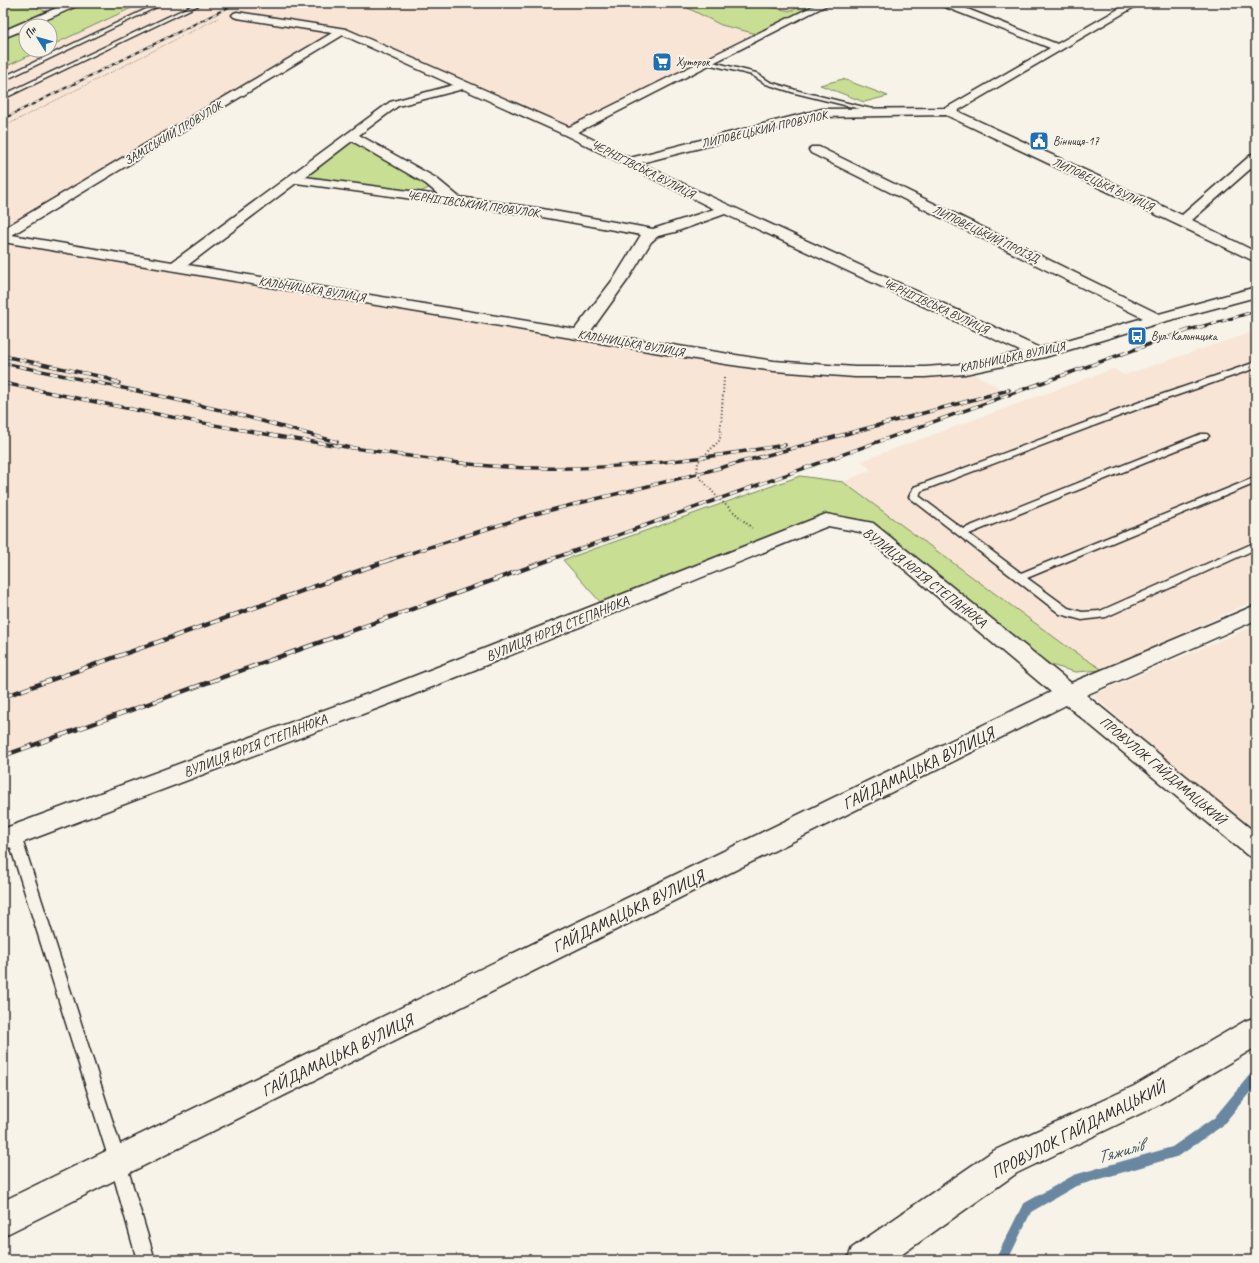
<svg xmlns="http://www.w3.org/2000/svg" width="1259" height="1263" viewBox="0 0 1259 1263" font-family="Caveat,sans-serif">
<rect width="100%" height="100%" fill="#f7f3e8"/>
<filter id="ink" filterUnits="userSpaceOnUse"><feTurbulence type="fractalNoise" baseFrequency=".025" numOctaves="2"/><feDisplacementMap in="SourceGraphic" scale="8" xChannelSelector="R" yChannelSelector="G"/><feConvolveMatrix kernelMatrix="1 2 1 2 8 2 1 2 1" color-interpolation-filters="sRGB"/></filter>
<g filter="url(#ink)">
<path fill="#f8e5d6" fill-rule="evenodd" d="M3 3H825L570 131 342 31 3 235ZM26 26H50V50H26Z
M3 238 774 366 965 369 1013 395 3 756Z
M1256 331V600L1103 670 1073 651 843 482 871 470 861 461 1113 369 1124 375Z
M1256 625V841L1093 695Z"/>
<path fill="#c8de93" stroke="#7a845f" d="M3 3 36 6 46 12 3 31Z
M66 3H142L50 46V26H26V50H41L3 68V35L73 4Z
M678 3H761L758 5 791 11 807 3H818L757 34 721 25Z
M843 79 888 96 864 102 820 85Z
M352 140 427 182 429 188 420 192 303 178Z
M800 476 843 482 1073 651 1103 670 1075 672 1051 665 1032 653 869 524 826 516 602 604 563 560Z"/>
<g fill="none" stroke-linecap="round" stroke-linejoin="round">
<path fill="#6987a1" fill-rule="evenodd" d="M1256 1071V1085L1222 1126 1179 1156 1076 1186 1031 1212 1008 1260H995L1023 1204 1074 1175 1172 1147 1214 1118 1252 1072Z"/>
<g stroke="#2b2b2b" stroke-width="3">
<path id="lane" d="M159 3H165L3 81V77Z
M197 3H203L3 99V95Z
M709 61 756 73 770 82 799 91 884 112 881 114 795 93 766 84 752 75 707 64V62Z
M1256 362V368L1146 406 921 491 919 496 963 529 1201 434H1207L1209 436 1207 438 969 534 1021 573 1256 477V483L1027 578 1068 608 1082 612 1100 611 1256 542V549L1106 617 1082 620 1060 614 909 497 914 487 1140 402Z
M14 831 19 832 21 836 126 1163 155 1260H137L110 1163 7 836 9 832Z"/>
</g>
<g stroke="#2b2b2b" stroke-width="3">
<path id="street" d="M68 3H81L79 5 32 26H26V29L3 38V31Z
M819 3H831L578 132 630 158 822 109 946 108 1050 48 940 5 938 3H952L1057 44 1129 3H1141L957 111 1182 215 1252 154 1256 153V164L1192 220 1256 252V262L946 115 822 117 641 163 696 190 1040 348 1143 318 811 153 809 150 811 147H819L1159 314 1256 287V297L1163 322 1045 357 965 374 925 377H855L774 371 725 364 3 242V229L332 33 237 18 234 17 232 15 234 13 237 12 346 29 569 127ZM343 35 453 85 390 102 172 262 12 235ZM463 89 565 135 714 209 653 229 537 208 459 197 436 178 359 135 398 106ZM352 141 426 184 439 195 305 177ZM296 183 537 216 641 235 615 277 575 329 188 265ZM725 214 1022 352 965 364 925 367H855L774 361 590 332 629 278 651 242 658 236 675 232Z
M826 514 873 523 1071 683 1256 605V620L1086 695 1256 833V859L1247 855 1066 705 3 1236V1201L1051 692 860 532 828 526 405 698 3 850V829L389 686Z
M1256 1017V1047L1156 1106 1017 1173 894 1260H847L852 1248 993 1151 1134 1086 1245 1021Z"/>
</g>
<path stroke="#2b2b2b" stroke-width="1" stroke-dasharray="0.5 1.5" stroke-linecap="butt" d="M3 127 218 18"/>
<path stroke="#2b2b2b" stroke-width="2" stroke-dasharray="1 2.5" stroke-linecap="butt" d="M724 378 720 440 698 462 697 474 719 499 752 528"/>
<use href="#lane" fill="#f7f3e8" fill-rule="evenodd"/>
<use href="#street" fill="#f7f3e8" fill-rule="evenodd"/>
<g stroke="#2b2b2b" stroke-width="2">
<path id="rail-far3" d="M3 119 237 3"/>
</g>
<g stroke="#2b2b2b" stroke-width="3">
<path id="rail-far2" d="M1212 324 1256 311"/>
</g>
<g stroke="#2b2b2b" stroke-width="3.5">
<path id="rail-far1" d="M3 356 103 377 119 383
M3 363 147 393 233 413 337 442
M3 383C129 409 255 435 382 452 435 460 487 468 540 468 622 470 704 458 785 445
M389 560 531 515 697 474 1009 390
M549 560 1189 330 1215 323"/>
</g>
<g stroke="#2b2b2b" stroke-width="4.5">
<path id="rail" d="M3 697 392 559
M3 756 552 559"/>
</g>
<use href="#rail-far3" stroke="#f7f3e8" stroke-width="1.5" stroke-dasharray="4.5" stroke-linecap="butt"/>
<use href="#rail-far2" stroke="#f7f3e8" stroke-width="2" stroke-dasharray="5.5" stroke-linecap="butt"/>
<use href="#rail-far1" stroke="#f7f3e8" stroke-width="2.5" stroke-dasharray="8" stroke-linecap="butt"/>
<use href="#rail" stroke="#f7f3e8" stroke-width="3" stroke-dasharray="10" stroke-linecap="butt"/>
</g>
</g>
<defs>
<g id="supermarket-square" transform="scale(1)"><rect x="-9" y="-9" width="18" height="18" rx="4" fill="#1f6fb2" stroke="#f7f3e8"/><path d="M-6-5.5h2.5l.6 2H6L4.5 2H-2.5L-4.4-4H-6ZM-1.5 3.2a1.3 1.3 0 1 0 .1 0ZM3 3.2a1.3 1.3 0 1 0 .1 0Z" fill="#fff"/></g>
<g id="civic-square" transform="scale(1)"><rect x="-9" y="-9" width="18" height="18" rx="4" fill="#1f6fb2" stroke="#f7f3e8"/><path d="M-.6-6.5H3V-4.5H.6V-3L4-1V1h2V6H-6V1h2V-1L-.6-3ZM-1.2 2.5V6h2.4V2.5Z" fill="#fff"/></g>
<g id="bus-square" transform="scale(1)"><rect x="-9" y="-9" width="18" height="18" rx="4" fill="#1f6fb2" stroke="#f7f3e8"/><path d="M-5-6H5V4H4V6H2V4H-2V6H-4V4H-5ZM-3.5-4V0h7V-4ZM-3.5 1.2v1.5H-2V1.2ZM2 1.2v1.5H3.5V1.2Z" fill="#fff"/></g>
</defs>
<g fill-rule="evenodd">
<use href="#supermarket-square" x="662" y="62"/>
<use href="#civic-square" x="1039" y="141"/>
<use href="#bus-square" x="1137" y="336"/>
</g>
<g text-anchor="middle" stroke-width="4" stroke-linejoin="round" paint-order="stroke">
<g font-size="12" fill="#2b2b2b" stroke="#f7f3e8" text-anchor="start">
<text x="676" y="66">Хуторок</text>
<text x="1053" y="145">Вінниця-17</text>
<text x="1151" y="340">Вул. Кальницька</text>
</g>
<g font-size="12" fill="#2b2b2b" stroke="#f7f3e8">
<text transform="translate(764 129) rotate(-13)" y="4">ЛИПОВЕЦЬКИЙ ПРОВУЛОК</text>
<text transform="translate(173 133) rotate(-31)" y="4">ЗАМІСЬКИЙ ПРОВУЛОК</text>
<text transform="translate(643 169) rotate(27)" y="4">ЧЕРНІГІВСЬКА ВУЛИЦЯ</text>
<text transform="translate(1103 184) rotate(25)" y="4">ЛИПОВЕЦЬКА ВУЛИЦЯ</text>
<text transform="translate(473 204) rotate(8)" y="4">ЧЕРНІГІВСЬКИЙ ПРОВУЛОК</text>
<text transform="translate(986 234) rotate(26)" y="4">ЛИПОВЕЦЬКИЙ ПРОЇЗД</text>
<text transform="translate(312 289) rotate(9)" y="4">КАЛЬНИЦЬКА ВУЛИЦЯ</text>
<text transform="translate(936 306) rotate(25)" y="4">ЧЕРНІГІВСЬКА ВУЛИЦЯ</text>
<text transform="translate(631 343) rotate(10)" y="4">КАЛЬНИЦЬКА ВУЛИЦЯ</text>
<text transform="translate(1012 357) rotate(-12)" y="4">КАЛЬНИЦЬКА ВУЛИЦЯ</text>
</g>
<g font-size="14" fill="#2b2b2b" stroke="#f7f3e8">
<text transform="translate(925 577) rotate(38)" y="5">ВУЛИЦЯ ЮРІЯ СТЕПАНЮКА</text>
<text transform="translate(557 628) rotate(-22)" y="5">ВУЛИЦЯ ЮРІЯ СТЕПАНЮКА</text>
<text transform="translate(255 745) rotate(-21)" y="5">ВУЛИЦЯ ЮРІЯ СТЕПАНЮКА</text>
<text transform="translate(1163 770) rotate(40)" y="5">ПРОВУЛОК ГАЙДАМАЦЬКИЙ</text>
</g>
<g font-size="17" fill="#2b2b2b" stroke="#f7f3e8">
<text transform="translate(918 768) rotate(-26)" y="6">ГАЙДАМАЦЬКА ВУЛИЦЯ</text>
<text transform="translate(628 911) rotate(-26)" y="6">ГАЙДАМАЦЬКА ВУЛИЦЯ</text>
<text transform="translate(337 1055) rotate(-26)" y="6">ГАЙДАМАЦЬКА ВУЛИЦЯ</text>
<text transform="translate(1078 1129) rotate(-27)" y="6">ПРОВУЛОК ГАЙДАМАЦЬКИЙ</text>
</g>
<g font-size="18" font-style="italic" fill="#4a5966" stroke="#f7f3e8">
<text transform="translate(1120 1151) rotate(-16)" y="6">Тяжилів</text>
</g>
</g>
<rect width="1259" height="1263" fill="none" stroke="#f7f3e8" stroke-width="16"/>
<rect x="8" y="8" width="1243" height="1247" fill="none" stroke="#2b2b2b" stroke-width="1.5" filter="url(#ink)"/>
<g transform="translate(38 38) rotate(307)"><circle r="19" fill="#f7f3e8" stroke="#a5a39c"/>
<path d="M0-3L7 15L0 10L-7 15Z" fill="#1f6fb2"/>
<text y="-6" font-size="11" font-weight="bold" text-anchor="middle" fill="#2b2b2b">Пн</text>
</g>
</svg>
